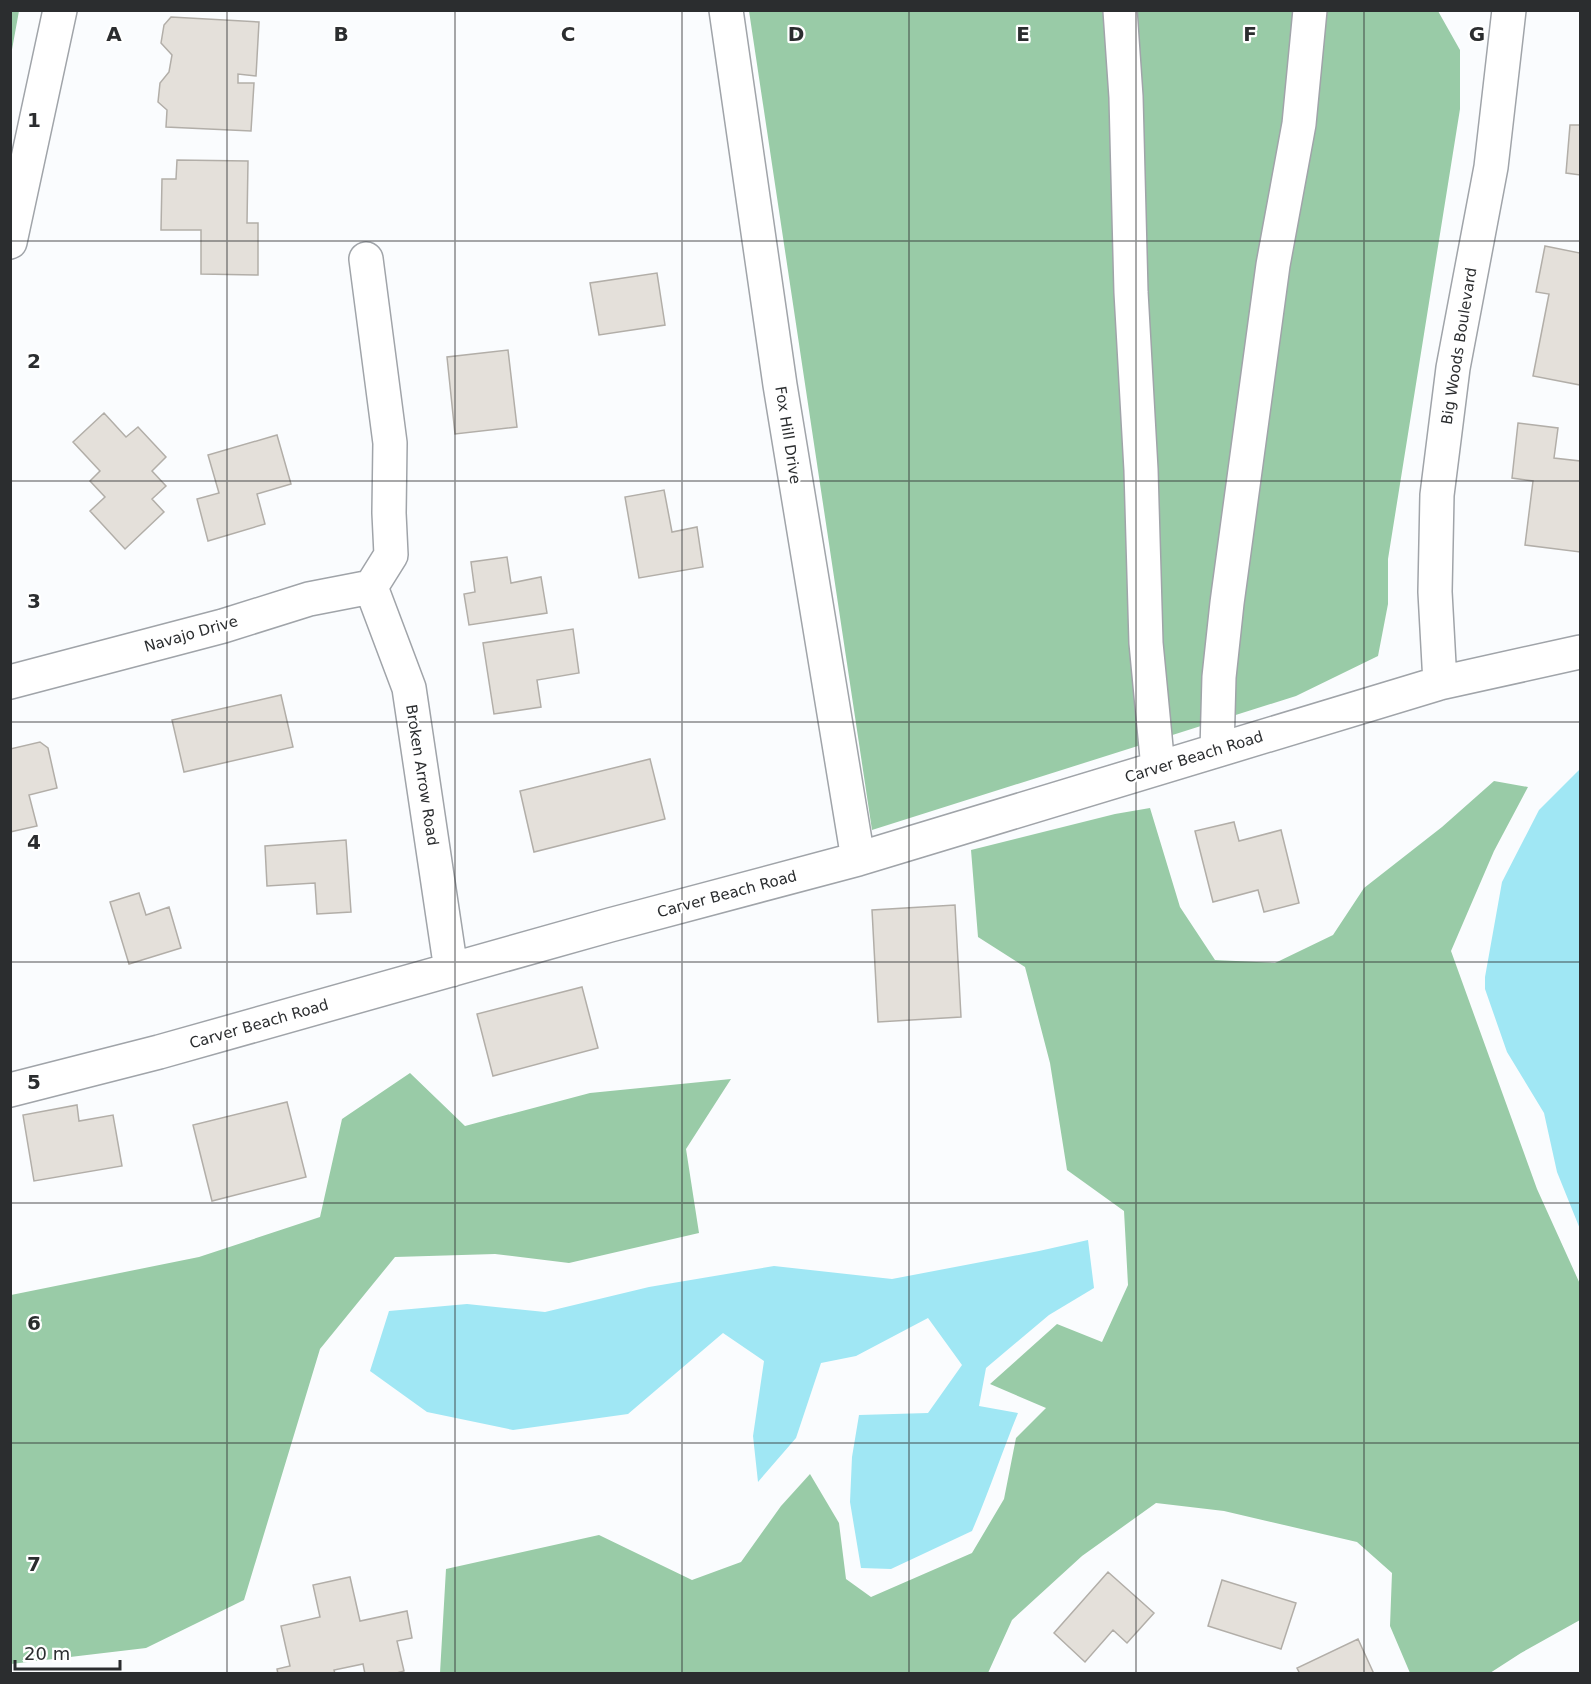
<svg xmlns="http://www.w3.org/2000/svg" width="1591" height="1684" viewBox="0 0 1591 1684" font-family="'DejaVu Sans',sans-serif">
<rect width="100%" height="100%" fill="#fafcfe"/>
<path fill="#99cba7" d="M11 10 19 11 11 55 10 11Z
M749 11H1438L1460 50V109L1388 559V604L1378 656 1296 696 872 830Z
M1494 781 1528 787 1494 851 1451 951 1537 1189 1580 1284V1620L1521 1653 1490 1673H1410L1390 1626 1392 1573 1357 1542 1224 1511 1156 1503 1082 1556 1012 1620 988 1673H440L446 1569 599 1535 692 1580 741 1562 781 1506 810 1474 839 1523 846 1579 871 1597 972 1553 1004 1499 1016 1438 1046 1408 990 1384 1057 1324 1102 1342 1128 1285 1124 1211 1067 1170 1050 1063 1025 967 978 937 971 850 1115 814 1150 808 1180 907 1215 960 1275 963 1333 935 1364 888 1442 827Z
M410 1073 465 1126 590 1093 731 1079 686 1149 699 1233 569 1263 495 1254 395 1257 320 1349 244 1600 146 1648 11 1664V1295L199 1257 320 1217 342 1119Z"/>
<path fill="#a0e7f4" d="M1580 769V1229L1557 1172 1544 1113 1507 1052 1485 989V977L1502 882 1539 810Z
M1088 1240 1094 1288 1049 1315 986 1368 979 1406 1018 1413C1002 1452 989 1492 972 1531L891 1569 861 1568 850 1502 852 1457 859 1415 928 1413 962 1365 928 1318 856 1356 821 1363 796 1438 758 1482 753 1436 764 1361 723 1333 628 1414 513 1430 427 1412 370 1371 389 1311 467 1304 545 1312 649 1287 774 1266 892 1279 1039 1251Z"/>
<path fill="#e4e0da" stroke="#b2aea8" stroke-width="1.5" d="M171 17 259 22 256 76 238 74V83H254L251 131 166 127 167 110 158 102 160 83 169 72 172 55 161 43 164 25Z
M1580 114V175L1566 173 1570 125H1580Z
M177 160 248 161 247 223H258V275L201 274V230H161L162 179H176Z
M1545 246 1580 253V385L1533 376 1549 294 1536 292Z
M657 273 665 325 599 335 590 283Z
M508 350 517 427 455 434 447 357Z
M104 413 126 437 138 427 166 457 152 471 166 486 152 499 164 512 125 549 90 511 105 497 90 481 100 471 73 442Z
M1518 423 1558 428 1554 458 1580 461V552L1525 545 1533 481 1512 478Z
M277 435 291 484 257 494 265 524 208 541 197 499 219 493 208 455Z
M664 490 672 532 697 527 703 567 639 578 625 497Z
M507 557 511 583 541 577 547 613 469 625 464 594 475 592 471 562Z
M573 629 579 673 537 680 541 707 494 714 483 643Z
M281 695 293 747 184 772 172 720Z
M40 742 48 748 57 788 29 795 37 826 10 832V749Z
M650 759 665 819 534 852 520 791Z
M1234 822 1239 841 1281 830 1299 903 1264 912 1258 890 1213 902 1195 831Z
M346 840 351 912 317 914 315 883 267 886 265 846Z
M139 893 146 915 169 907 181 948 129 964 110 902Z
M955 905 961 1017 878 1022 872 910Z
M582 987 598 1048 493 1076 477 1014Z
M287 1102 306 1177 212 1201 193 1125Z
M77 1105 79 1121 113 1115 122 1166 34 1181 23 1115Z
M1108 1572 1154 1613 1127 1643 1113 1630 1085 1662 1054 1633Z
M350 1577 360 1621 407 1611 412 1638 397 1641 404 1671 393 1674H365L363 1664 334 1670 335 1674H278L277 1669 290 1666 281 1626 320 1617 313 1585Z
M1222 1580 1296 1603 1281 1649 1208 1626Z
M1358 1639 1374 1674H1300L1297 1668Z"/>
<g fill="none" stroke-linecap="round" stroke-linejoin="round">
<g stroke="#a0a4a9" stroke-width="36">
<path id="minor" d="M726 10 780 385 858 859
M1120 10 1126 97 1131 292 1141 470 1146 643 1158 768
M10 242 60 10
M366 259 390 443 389 513 391 555 371 587
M371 587 409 688 451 970
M10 682 223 626 309 599 371 587
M1440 683 1435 592 1437 495 1453 368 1491 167 1509 10
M1217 750 1219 677 1227 603 1273 265 1299 124 1310 10
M10 1090 159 1052 610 925 858 859 1440 683 1580 652"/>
</g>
<use href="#minor" stroke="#fff" stroke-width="33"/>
</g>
<path fill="none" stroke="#2b2d2f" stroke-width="1.5" stroke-opacity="0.55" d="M227 10V1674M455 10V1674M682 10V1674M909 10V1674M1136 10V1674M1364 10V1674M10 241H1580M10 481H1580M10 722H1580M10 962H1580M10 1203H1580M10 1443H1580"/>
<g text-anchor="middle" stroke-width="4.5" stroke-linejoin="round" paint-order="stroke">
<g font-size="15" fill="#2b2d2f" stroke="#fff">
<text transform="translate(1459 346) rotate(-81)" y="5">Big Woods Boulevard</text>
<text transform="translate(788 435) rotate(81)" y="5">Fox Hill Drive</text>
<text transform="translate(191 634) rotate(-16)" y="5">Navajo Drive</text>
<text transform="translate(1194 757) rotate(-17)" y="5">Carver Beach Road</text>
<text transform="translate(422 775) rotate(81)" y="5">Broken Arrow Road</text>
<text transform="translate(727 894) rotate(-15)" y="5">Carver Beach Road</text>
<text transform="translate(259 1024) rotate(-16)" y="5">Carver Beach Road</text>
</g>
</g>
<g font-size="20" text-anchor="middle" font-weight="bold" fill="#2b2d2f" stroke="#fff" stroke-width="4.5" stroke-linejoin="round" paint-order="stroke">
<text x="114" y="41">A</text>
<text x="341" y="41">B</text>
<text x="568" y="41">C</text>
<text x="796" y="41">D</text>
<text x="1023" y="41">E</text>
<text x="1250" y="41">F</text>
<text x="1477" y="41">G</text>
<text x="34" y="127">1</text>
<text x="34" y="368">2</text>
<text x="34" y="608">3</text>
<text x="34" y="849">4</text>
<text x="34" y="1089">5</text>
<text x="34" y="1330">6</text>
<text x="34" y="1571">7</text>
</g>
<rect width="1591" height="1684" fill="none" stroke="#2b2d2f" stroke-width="24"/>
<path d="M15 1660v9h105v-9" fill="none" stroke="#2b2d2f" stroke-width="3"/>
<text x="24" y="1660" font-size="18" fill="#2b2d2f" stroke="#ffffff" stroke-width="4.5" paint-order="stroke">20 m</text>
</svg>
